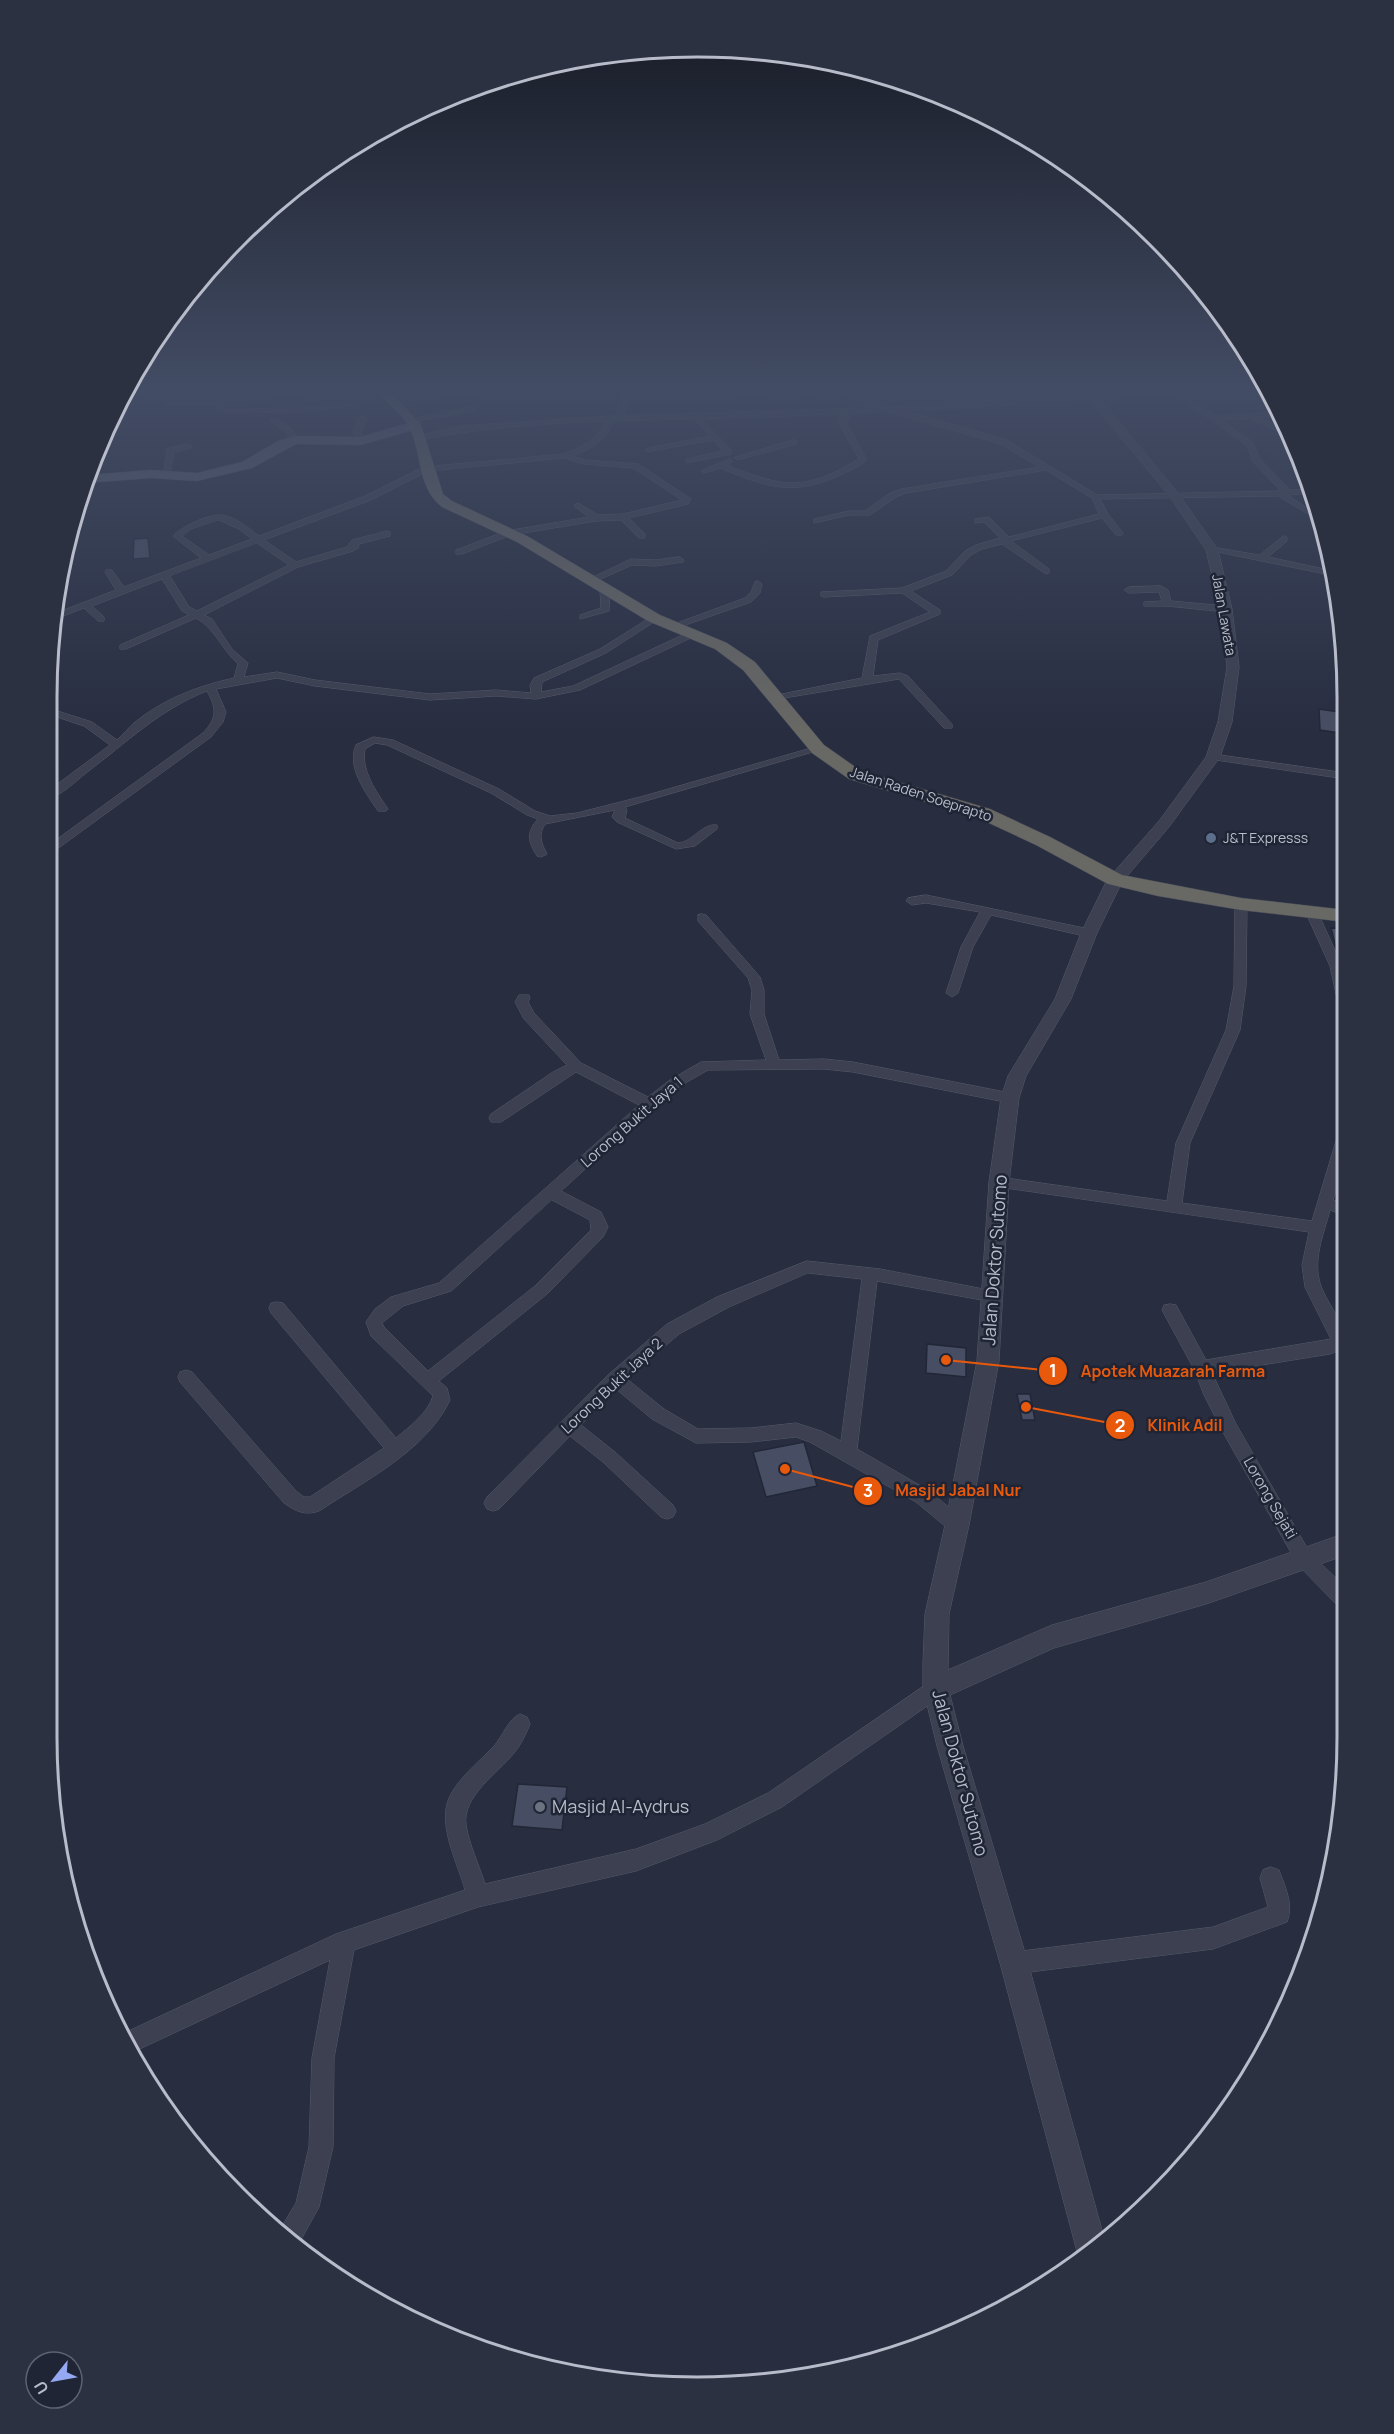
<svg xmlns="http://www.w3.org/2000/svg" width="1394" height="2434" viewBox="0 0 1394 2434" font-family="Manrope,sans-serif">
<rect width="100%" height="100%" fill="#282d40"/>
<path fill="#474d62" stroke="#222737" stroke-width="1.5" d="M148 538 150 558 133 559 134 539Z
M1319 709 1346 713V734L1320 730Z
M1331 928 1345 929 1346 972 1335 944Z
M927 1344 966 1348V1377L926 1373Z
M1017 1394H1030L1035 1420H1022Z
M804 1442 817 1486 766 1497 753 1452Z
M518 1784 567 1787 562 1830 512 1826Z"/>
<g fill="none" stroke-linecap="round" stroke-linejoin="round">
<g stroke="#565b6a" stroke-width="1">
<path id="minor" d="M285 392H304L222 405 227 409 306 408 350 403 354 405 306 412 227 413 218 412 215 405H169L165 403 169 401H218Z
M457 392H477L394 404 390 402Z
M624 392H632L623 418 619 420 615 418Z
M737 392H769L771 396 813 392 814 395 807 398 769 400 760 395 749 396Z
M846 392H854L877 403 1007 440 1097 495 1281 491 1253 462 1247 446 1212 420 1167 392H1176L1216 416 1278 412 1280 416 1260 417 1287 431 1290 437 1249 418 1222 420 1253 443 1260 459 1290 490 1313 489 1314 493 1288 495 1318 515 1320 521 1278 496 1100 499 1108 514 1123 533 1122 535H1116L1102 518 1011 541 1049 569V573L1046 574 1002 544 982 549 971 555 952 575 911 591 940 610V614L878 640 873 676 900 673 908 676 952 724V728H944L899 679 772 700V696L862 678 870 636 930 612 902 593 824 597 821 596V592L902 588 946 571 965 551 976 545 1000 538 984 522 975 523V519L989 517 1009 537 1099 514 1092 498 1046 470 906 493 896 497 870 515H849L814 523V519L849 511H865L890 493 902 489 1039 467 1001 444 871 407 854 400Z
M473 407 476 411 411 422 407 420Z
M848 410 855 412 848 418 847 423 867 460C859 467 848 471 838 476 791 497 765 486 720 468L705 473 701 471 729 459 733 461 727 465C784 488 803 492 859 459L839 423 841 415Z
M695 413 731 450V454L686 463V459L723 451 713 440 646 452 645 450 649 448 710 436 691 415Z
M363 416 367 418 361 432 365 441 361 443 357 441 353 432 359 418Z
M610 417 614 419C608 439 592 449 572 456L585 460 638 464 691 499 688 504 629 518 645 534V538H639L621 520 596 521 511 535 462 554H456V550L506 531 589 517 575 507 574 505 578 503 598 515 623 514 682 500 633 468 584 464 564 458 428 471 371 500 264 540 296 562 347 547 352 540 387 531 390 532V536L359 544 358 548 353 551 298 567 204 615 212 619 232 649 248 663 244 677 277 672 315 680 430 694 496 690 531 693 530 685 534 678 600 649 654 615 657 616V620L606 653 542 682 541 692 573 686 689 632H695V636L580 690 536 699 496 696 430 700 315 686 277 678 216 689 226 712 223 722 211 737 53 852 49 853V845L203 733C217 718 217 709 207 691 160 709 126 743 86 773 75 782 62 795 48 799V791L110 745 84 726 48 714V708L92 722 117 740C123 735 128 728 134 723 163 699 198 686 234 678L238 664C222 650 214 627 196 618L126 649H120V645L189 615 182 611 162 579 92 606 104 617V621H98L84 608 55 619 56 613 116 590 105 572 106 570H112L124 587 201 558 173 536C181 527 208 514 221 515 234 516 249 528 259 536L365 496 423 467 563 454C582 448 600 438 606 419ZM219 520 239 529 252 539 209 555 182 536 191 529ZM257 543 289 565 197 611 189 607 170 576Z
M271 418C284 419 296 431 298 442H292L284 430 271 422Z
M793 440H796V444L738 460 734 458Z
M188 444 192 446 191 448 174 452 170 474 163 476 167 449Z
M1284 536 1287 537V541L1268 557 1329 570 1330 575 1208 550 1212 547 1259 555Z
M680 557 684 560 683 562 656 566 632 565 594 582 587 580 631 559 656 560Z
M758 581 762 584 760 593 751 602 677 628 669 626 745 598 751 592 755 582Z
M1161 586 1168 590 1171 601 1226 606 1231 609 1226 612 1167 606H1144V602L1162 601 1159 592 1129 593 1124 590 1129 587Z
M605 587 610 590 609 611 580 619V615L601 608 600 590Z
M374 737 393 740 499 789 535 811 550 816 577 813 644 796 818 746 823 749 625 807 627 810 625 818 678 843C693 842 702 823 717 825V829L695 846 676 849 617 822 612 817 615 810 545 824C538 835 541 843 547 854L541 857 537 856C528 842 526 832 538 819L527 815 491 793 387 745 375 743 365 749C361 771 376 791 388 809L386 811H378C366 793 346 767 356 745Z
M1213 754 1346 773V779L1209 759 1208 757Z
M926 895 1089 929 1095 933 1089 937 991 915 973 947 958 993 952 997 946 993 961 947 980 912 926 903 912 905 906 901 908 898Z
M1241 900 1247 904 1246 986 1240 1030 1190 1143 1182 1203 1312 1221 1339 1131 1346 1126V1155L1333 1200 1346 1204V1216L1330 1210C1324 1233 1314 1256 1319 1279 1323 1301 1351 1328 1345 1348L1330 1354 1212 1373 1236 1424 1310 1553 1346 1588V1610L1339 1607 1298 1565 1224 1434 1204 1395 1194 1369 1162 1310 1164 1305 1170 1304 1176 1305 1206 1360 1331 1339 1305 1287 1302 1265 1309 1232 999 1187 994 1186 992 1182 994 1178 999 1177 1167 1201 1176 1143 1226 1030 1234 986 1235 904Z
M1312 909 1318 913 1342 966 1346 982V1012L1339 1008 1330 966 1306 913Z
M702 914 706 915 760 977 764 990V1014L779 1060 824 1059 853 1062 1010 1093 1015 1095 1017 1098 1015 1101 1010 1103 853 1072 824 1069 708 1070 680 1086 657 1104 561 1191 601 1212 608 1227 603 1237 547 1294 439 1381 447 1388 450 1400C426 1451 364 1481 319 1511 305 1516 295 1511 284 1503L180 1382 178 1377 180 1372 186 1370 192 1372 296 1491 304 1497H310L384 1448 271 1313 269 1308 271 1303 277 1302 283 1303 396 1438C409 1427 428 1413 433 1396L371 1336 366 1322 375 1309 391 1297 439 1283 639 1105 576 1072 501 1122H491L489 1118 491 1114 553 1072 567 1065 524 1019 515 1002 519 995H529L530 998 528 1002 534 1013 581 1063 648 1097 670 1080 701 1062 766 1060 750 1014 752 990 748 978 698 921V915ZM552 1200 590 1220 591 1230 535 1286 428 1371 384 1327 382 1323 403 1306 451 1291Z
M807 1261 880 1269 999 1292 1001 1296 999 1300 993 1302 877 1281 857 1449 928 1490 963 1519 966 1525 963 1531 957 1533 951 1531 916 1502 810 1442 796 1437 751 1442 696 1443 652 1419 616 1389 581 1425 615 1452 673 1505 676 1511 673 1517 667 1519 661 1517 603 1462 570 1436 499 1509 493 1511 487 1509 484 1503 487 1497 609 1374 667 1324 717 1297ZM808 1273 862 1279 841 1441 821 1431 796 1423 751 1428 698 1429 664 1409 627 1379 679 1334 729 1307Z
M936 1678 943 1681 946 1688 943 1695 782 1807 717 1840 636 1871 478 1907 354 1950 334 2058 333 2147 319 2207 297 2247 279 2231 296 2203 309 2147 312 2058 330 1960 131 2053 120 2035 336 1934 465 1890C458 1864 440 1830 447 1804 453 1782 479 1762 494 1746 503 1736 508 1719 520 1714L527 1717 530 1724C526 1734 521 1745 514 1753 498 1773 462 1796 466 1825 469 1844 479 1865 485 1884L636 1849 705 1824 768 1793Z
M1271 1867 1279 1870C1285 1887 1294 1904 1287 1922L1213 1949 1014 1974 1006 1971 1003 1963 1006 1955 1014 1952 1213 1927 1268 1907 1260 1878 1263 1870Z"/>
</g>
<g stroke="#565b6a" stroke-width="1">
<path id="tertiary" d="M1084 392H1169L1164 395 1100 399 1178 493 1218 550 1232 609 1239 667 1232 722 1220 757 1169 827 1122 882 1097 933 1071 999 1026 1076 1019 1098 1009 1182 999 1361 969 1525 949 1614 948 1670 1052 1625 1206 1582 1346 1533V1555L1206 1604 1054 1648 950 1695 963 1746 1028 1963 1105 2241 1079 2259 1000 1963 937 1746 923 1688V1663L925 1614 945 1525 977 1361 989 1182 1001 1098 1008 1076 1055 999 1081 933 1107 880 1159 821 1206 757 1218 722 1227 667 1220 609 1206 550 1170 497 1090 400C971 408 851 414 731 418 627 421 520 420 418 440L413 437 460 426 610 416 893 407 1086 394Z"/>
</g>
<g stroke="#454959" stroke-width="1">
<path id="primary" d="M415 421 420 422 421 425 420 428 361 445 296 444 252 468 197 481 151 478 84 483 88 475 151 470 197 473 242 462 278 441 295 436 360 437Z"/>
</g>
<g stroke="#434857" stroke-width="1">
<path id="trunk" d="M378 392H391L421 425 443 494 452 501 527 536 660 615 727 643 755 662 824 745 861 771 990 809 1050 837 1122 875 1241 898 1346 910V922L1241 910 1158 896 1108 884 1036 845 976 817 849 779 812 753 743 670 715 649 648 621 517 542 442 507C416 486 423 454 409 427 403 414 387 404 378 392Z"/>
</g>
<use href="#minor" fill="#3c4050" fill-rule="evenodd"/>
<use href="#tertiary" fill="#3c4050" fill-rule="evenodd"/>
<use href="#primary" fill="#5a5f70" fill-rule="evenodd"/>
<use href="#trunk" fill="#686864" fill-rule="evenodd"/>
</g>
<linearGradient id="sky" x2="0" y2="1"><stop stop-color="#161923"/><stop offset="0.53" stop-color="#424c64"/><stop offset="1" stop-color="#424c64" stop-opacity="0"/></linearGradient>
<rect width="1394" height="733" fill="url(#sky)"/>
<circle fill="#5c6f8a" stroke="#202535" stroke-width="2" cx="1211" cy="838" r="6"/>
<circle fill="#6b7280" stroke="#202535" stroke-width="2" cx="540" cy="1807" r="6"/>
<g text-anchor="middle" stroke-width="5" stroke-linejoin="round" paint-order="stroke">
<g font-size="14" fill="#b8bcca" stroke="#202535">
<text transform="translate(1224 615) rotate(80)" y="5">Jalan Lawata</text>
<text transform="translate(921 794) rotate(18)" y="5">Jalan Raden Soeprapto</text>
</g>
<g font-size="14" fill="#b8bcca" stroke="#202535" text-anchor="start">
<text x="1223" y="843">J&amp;T Expresss</text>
</g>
<g font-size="15" fill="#b8bcca" stroke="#202535">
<text transform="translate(632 1122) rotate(-41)" y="5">Lorong Bukit Jaya 1</text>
<text transform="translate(612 1386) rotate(-43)" y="5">Lorong Bukit Jaya 2</text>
<text transform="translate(1270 1498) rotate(60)" y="5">Lorong Sejati</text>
</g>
<g font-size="18" fill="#b8bcca" stroke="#202535">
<text transform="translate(995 1260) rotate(-86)" y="6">Jalan Doktor Sutomo</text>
<text transform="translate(960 1773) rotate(75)" y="6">Jalan Doktor Sutomo</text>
</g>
<g font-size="18" fill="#b8bcca" stroke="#202535" text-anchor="start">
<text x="552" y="1813">Masjid Al-Aydrus</text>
</g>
</g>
<path d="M0 0H1394V2434H0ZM697 57H697A640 640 0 0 1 1337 697V1737A640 640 0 0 1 697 2377H697A640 640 0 0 1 57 1737V697A640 640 0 0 1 697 57Z" fill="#2c3141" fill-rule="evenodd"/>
<path fill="none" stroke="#b8bcca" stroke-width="3" d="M697 57H697A640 640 0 0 1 1337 697V1737A640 640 0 0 1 697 2377H697A640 640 0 0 1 57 1737V697A640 640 0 0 1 697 57Z"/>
<path fill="none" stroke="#e8590c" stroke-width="2" d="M946 1360L1053 1371M1026 1407L1120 1425M785 1469L868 1491"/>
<g fill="#e8590c" stroke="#202535" stroke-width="2">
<circle cx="946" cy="1360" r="6"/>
<circle cx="1026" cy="1407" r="6"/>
<circle cx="785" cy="1469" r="6"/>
<circle cx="1053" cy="1371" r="15"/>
<circle cx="1120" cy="1425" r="15"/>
<circle cx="868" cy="1491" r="15"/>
</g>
<g font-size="18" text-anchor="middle" font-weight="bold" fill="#fff">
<text x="1053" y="1377">1</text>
<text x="1120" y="1432">2</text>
<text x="868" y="1497">3</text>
</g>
<g font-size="16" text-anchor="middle" font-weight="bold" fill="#e8590c" stroke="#202535" stroke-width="5" stroke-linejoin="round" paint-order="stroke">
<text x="1173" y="1377">Apotek Muazarah Farma</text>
<text x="1185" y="1431">Klinik Adil</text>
<text x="958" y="1496">Masjid Jabal Nur</text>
</g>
<g transform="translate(54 2380) rotate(239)"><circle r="28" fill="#202535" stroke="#5d6171" stroke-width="1.5"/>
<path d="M0-4.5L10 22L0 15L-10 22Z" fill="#95a8f2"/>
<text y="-9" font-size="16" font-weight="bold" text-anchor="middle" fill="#b8bcca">U</text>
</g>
</svg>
